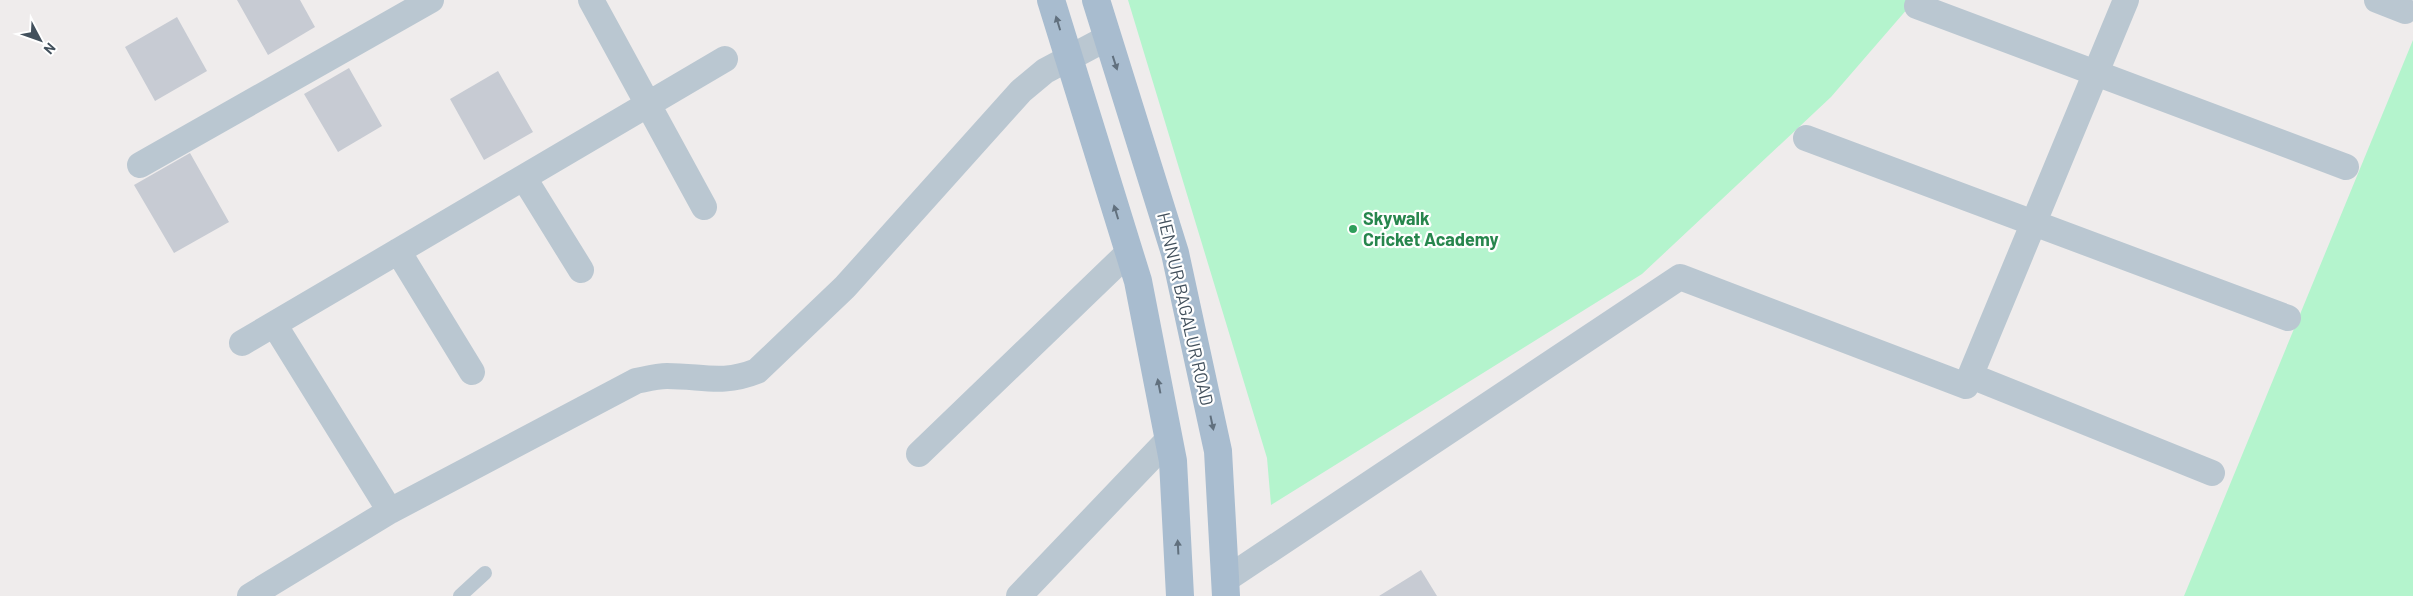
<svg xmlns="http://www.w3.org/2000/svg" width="2413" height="596" viewBox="0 0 2413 596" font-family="Barlow,sans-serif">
<rect width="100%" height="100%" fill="#efecec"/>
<path fill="#b4f4cd" d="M1128 0H1915L1831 97 1642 274 1271 505 1267 458Z
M2413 40V596H2184Z"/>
<path fill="#c7cbd3" d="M237 0H300L315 27 268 55Z
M177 17 207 71 155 101 125 47Z
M349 68 382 126 338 152 304 94Z
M498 71 533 132 484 160 450 99Z
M190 153 229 222 174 253 134 185Z
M1421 570 1437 596H1379Z"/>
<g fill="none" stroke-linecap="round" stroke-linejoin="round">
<path stroke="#bac7d1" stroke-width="14" d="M460 596 485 573"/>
<path stroke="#bac7d1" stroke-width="26" d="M591 0 704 207
M2377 0 2405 11
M1917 6 2346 167
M1806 138 2288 318
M140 165 431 0
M524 178 581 270
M398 251 472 372
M274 324 390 511
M242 343 725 59
M1971 376 2212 473
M919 454 1129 252
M1225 580 1680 277 1966 386 2126 0
M250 596 390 511 636 381C646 379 657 376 667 376 703 376 722 385 757 371L845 287 1021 91 1045 71 1107 38
M1019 596 1169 439"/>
<path stroke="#a8bccf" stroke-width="28" d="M1051 0 1138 281 1173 461 1180 596
M1096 0 1175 253 1218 451 1226 596"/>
</g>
<defs><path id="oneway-solid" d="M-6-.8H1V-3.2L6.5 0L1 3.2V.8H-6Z" transform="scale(1.25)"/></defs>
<g fill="#61707e">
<use href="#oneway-solid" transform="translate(1058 23) rotate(-107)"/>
<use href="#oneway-solid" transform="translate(1115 63) rotate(72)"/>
<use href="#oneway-solid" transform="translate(1116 212) rotate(-107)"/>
<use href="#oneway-solid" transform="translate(1159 386) rotate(-101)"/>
<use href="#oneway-solid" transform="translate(1212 423) rotate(78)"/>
<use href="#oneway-solid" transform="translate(1178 547) rotate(-93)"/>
</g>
<circle fill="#2e9e5b" stroke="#fff" stroke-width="2" cx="1353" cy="229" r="5"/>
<g text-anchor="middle" stroke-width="4.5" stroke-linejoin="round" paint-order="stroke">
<g font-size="18" font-weight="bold" fill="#27864d" stroke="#fff" text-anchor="start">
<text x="1363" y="225">Skywalk<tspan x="1363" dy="21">Cricket Academy</tspan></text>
</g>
<g font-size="18" fill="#42505c" stroke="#fff">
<text transform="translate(1185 309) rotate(77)" y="6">HENNUR BAGALUR ROAD</text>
</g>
</g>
<g transform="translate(40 40) rotate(131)" stroke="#ffffff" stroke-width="4" paint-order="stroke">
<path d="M0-4L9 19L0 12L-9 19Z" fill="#42505c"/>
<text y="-8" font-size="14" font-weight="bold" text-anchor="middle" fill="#42505c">N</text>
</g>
</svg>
